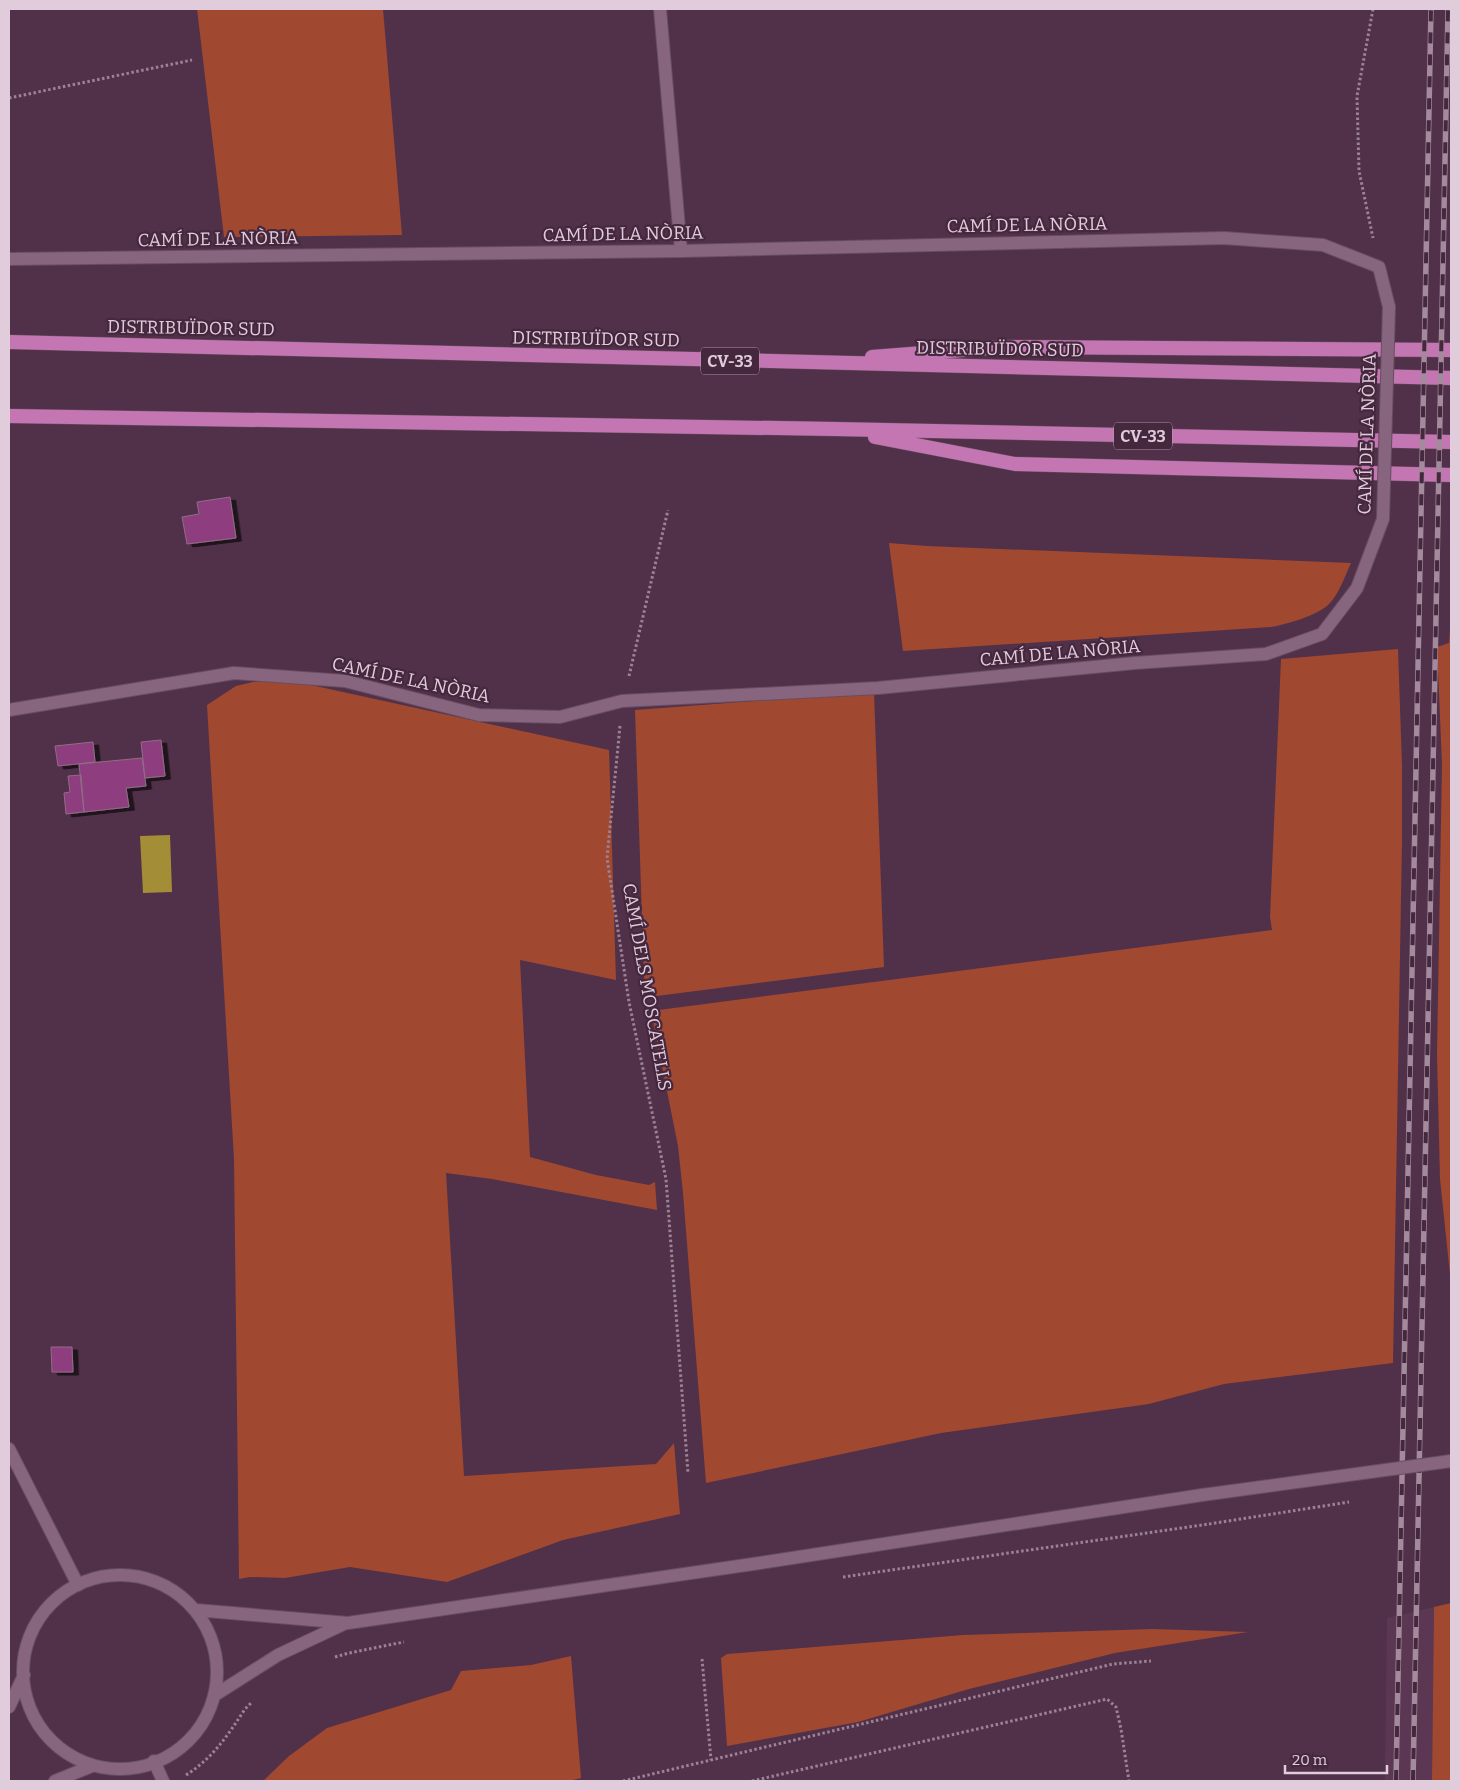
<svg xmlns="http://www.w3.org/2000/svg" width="1460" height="1790" viewBox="0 0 1460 1790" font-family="Bitter,serif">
<defs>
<filter id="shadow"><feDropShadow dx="5.5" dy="3" stdDeviation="0" flood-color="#0009"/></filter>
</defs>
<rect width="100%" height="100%" fill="#503149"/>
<path fill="#5c3754" d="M1434 1607 1432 1781H1385L1387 1618Z"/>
<path fill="#a14830" d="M197 9H383L402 235 224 237Z
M889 543 927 546 1351 563C1345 576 1339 594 1329 604 1317 616 1287 624 1271 627L903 651Z
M1451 615V1284L1440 1179 1437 1055 1442 764 1437 647 1449 643Z
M1398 649 1402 765V840L1393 1363 1224 1384 1149 1404 941 1433 706 1483 683 1193 678 1146 651 1011 1272 930 1270 917 1281 659Z
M278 681 311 685 609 750 616 980 520 960 530 1157 596 1175 649 1185 655 1182 657 1210 492 1179 446 1173 464 1476 656 1464 674 1443 680 1514 563 1540 447 1582 350 1567 285 1578 250 1577 239 1579 234 1159 207 705 236 686 253 682Z
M874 692 884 967 649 997 644 977 635 710Z
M1451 1603V1781H1432L1434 1607Z
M1153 1629 1248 1632 1115 1653 969 1689 858 1722 727 1746 721 1658 727 1654 963 1635Z
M571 1656 581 1778 569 1781H263L289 1756 327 1728 451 1690 461 1671 531 1665Z"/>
<path fill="#a38e37" d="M170 835 172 892 143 893 140 836Z"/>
<path fill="#8e3d7e" stroke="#906d87" filter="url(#shadow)" d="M230 497 236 538 187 544 182 517 199 514 197 502Z
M161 740 165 776 145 778 141 742Z
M93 742 95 762 58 766 55 746Z
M142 758 146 786 126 788 129 807 84 812 79 764Z
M81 775 84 812 66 814 64 793 70 792 68 776Z
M51 1347H72L73 1372H52Z"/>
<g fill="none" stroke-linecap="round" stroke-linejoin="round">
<g stroke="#684e62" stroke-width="14">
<path id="minor" d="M660 9 681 251
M9 259 681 251 1224 238 1323 245 1379 267 1389 307
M9 710 234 673 345 681 479 715 560 717 622 701 878 688 1135 663 1266 654 1322 634 1357 588 1383 519
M9 1449 78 1585
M154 1761 163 1781"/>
</g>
<g stroke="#684e62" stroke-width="14">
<path id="tertiary" d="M23 1672a97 97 0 1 1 194 0a97 97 0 1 1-194 0Z
M196 1610 348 1623 753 1564 1202 1495
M215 1695 278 1655 346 1623
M9 1707 24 1675
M55 1781 92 1766"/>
</g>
<g stroke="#684e62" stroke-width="15">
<path id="trunk" d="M9 342 1451 378
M872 357 1001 347 1451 350
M9 416 835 429 1451 442
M875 437 1015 464 1451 475"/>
</g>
<path stroke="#9b8294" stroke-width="3" stroke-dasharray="2.5 2.5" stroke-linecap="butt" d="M1373 9 1357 96 1359 171 1373 238
M9 98 192 60
M629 676 668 510
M620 726 607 858 629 1002 666 1179 688 1473
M843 1577 1209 1524
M335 1657 349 1653 404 1642
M702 1659 711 1760
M186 1775C213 1758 228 1735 245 1709L251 1703
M623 1781 1113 1664 1151 1661
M752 1781 1107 1699 1116 1707 1121 1729 1129 1781"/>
<use href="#minor" stroke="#88657f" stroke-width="12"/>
<use href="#tertiary" stroke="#88657f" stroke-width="12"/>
<use href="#trunk" stroke="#c476b2" stroke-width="14"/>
<g stroke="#a38a9c" stroke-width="5.5">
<path id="rail" d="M1396 1781 1431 9
M1413 1781 1448 9"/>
</g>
<use href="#rail" stroke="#45273e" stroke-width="4" stroke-dasharray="11" stroke-linecap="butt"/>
<g stroke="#684e62" stroke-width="14" stroke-linecap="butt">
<path id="minor-bridge" d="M1383 519 1389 307"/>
</g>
<g stroke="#684e62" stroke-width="14" stroke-linecap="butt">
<path id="tertiary-bridge" d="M1202 1495 1451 1461"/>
</g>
<path stroke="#9b8294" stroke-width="3" stroke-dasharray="2.5 2.5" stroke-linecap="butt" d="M1209 1524 1349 1502"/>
<use href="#minor-bridge" stroke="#88657f" stroke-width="12"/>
<use href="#tertiary-bridge" stroke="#88657f" stroke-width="12"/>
</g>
<g text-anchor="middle" stroke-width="4.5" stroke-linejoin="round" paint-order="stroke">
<g fill="#45273e" stroke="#b29aab" stroke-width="1">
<rect x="701" y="347.5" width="58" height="27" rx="4"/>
<rect x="1114" y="422.5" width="58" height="27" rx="4"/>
</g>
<g font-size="16" font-weight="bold" fill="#e0ccda">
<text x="730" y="367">CV-33</text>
<text x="1143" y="442">CV-33</text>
</g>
<g font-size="18" fill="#e0ccda" stroke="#45273e">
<text transform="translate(1027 225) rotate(-1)" y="6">CAMÍ DE LA NÒRIA</text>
<text transform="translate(623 234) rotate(-1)" y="6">CAMÍ DE LA NÒRIA</text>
<text transform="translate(218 239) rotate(-1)" y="6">CAMÍ DE LA NÒRIA</text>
<text transform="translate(191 328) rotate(1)" y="6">DISTRIBUÏDOR SUD</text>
<text transform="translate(596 339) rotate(1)" y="6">DISTRIBUÏDOR SUD</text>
<text transform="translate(1000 349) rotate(1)" y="6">DISTRIBUÏDOR SUD</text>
<text transform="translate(1367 434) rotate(-88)" y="6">CAMÍ DE LA NÒRIA</text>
<text transform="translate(1060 653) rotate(-5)" y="6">CAMÍ DE LA NÒRIA</text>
<text transform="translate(411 680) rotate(12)" y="6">CAMÍ DE LA NÒRIA</text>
<text transform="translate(647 987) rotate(80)" y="6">CAMÍ DELS MOSCATELLS</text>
</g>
</g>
<rect width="1460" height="1790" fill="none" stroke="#e0ccda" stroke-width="20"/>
<path d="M1285 1765v8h102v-8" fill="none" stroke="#e0ccda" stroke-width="2.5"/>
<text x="1292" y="1765" font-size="15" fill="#e0ccda" stroke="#45273e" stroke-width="4" paint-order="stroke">20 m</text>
</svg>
